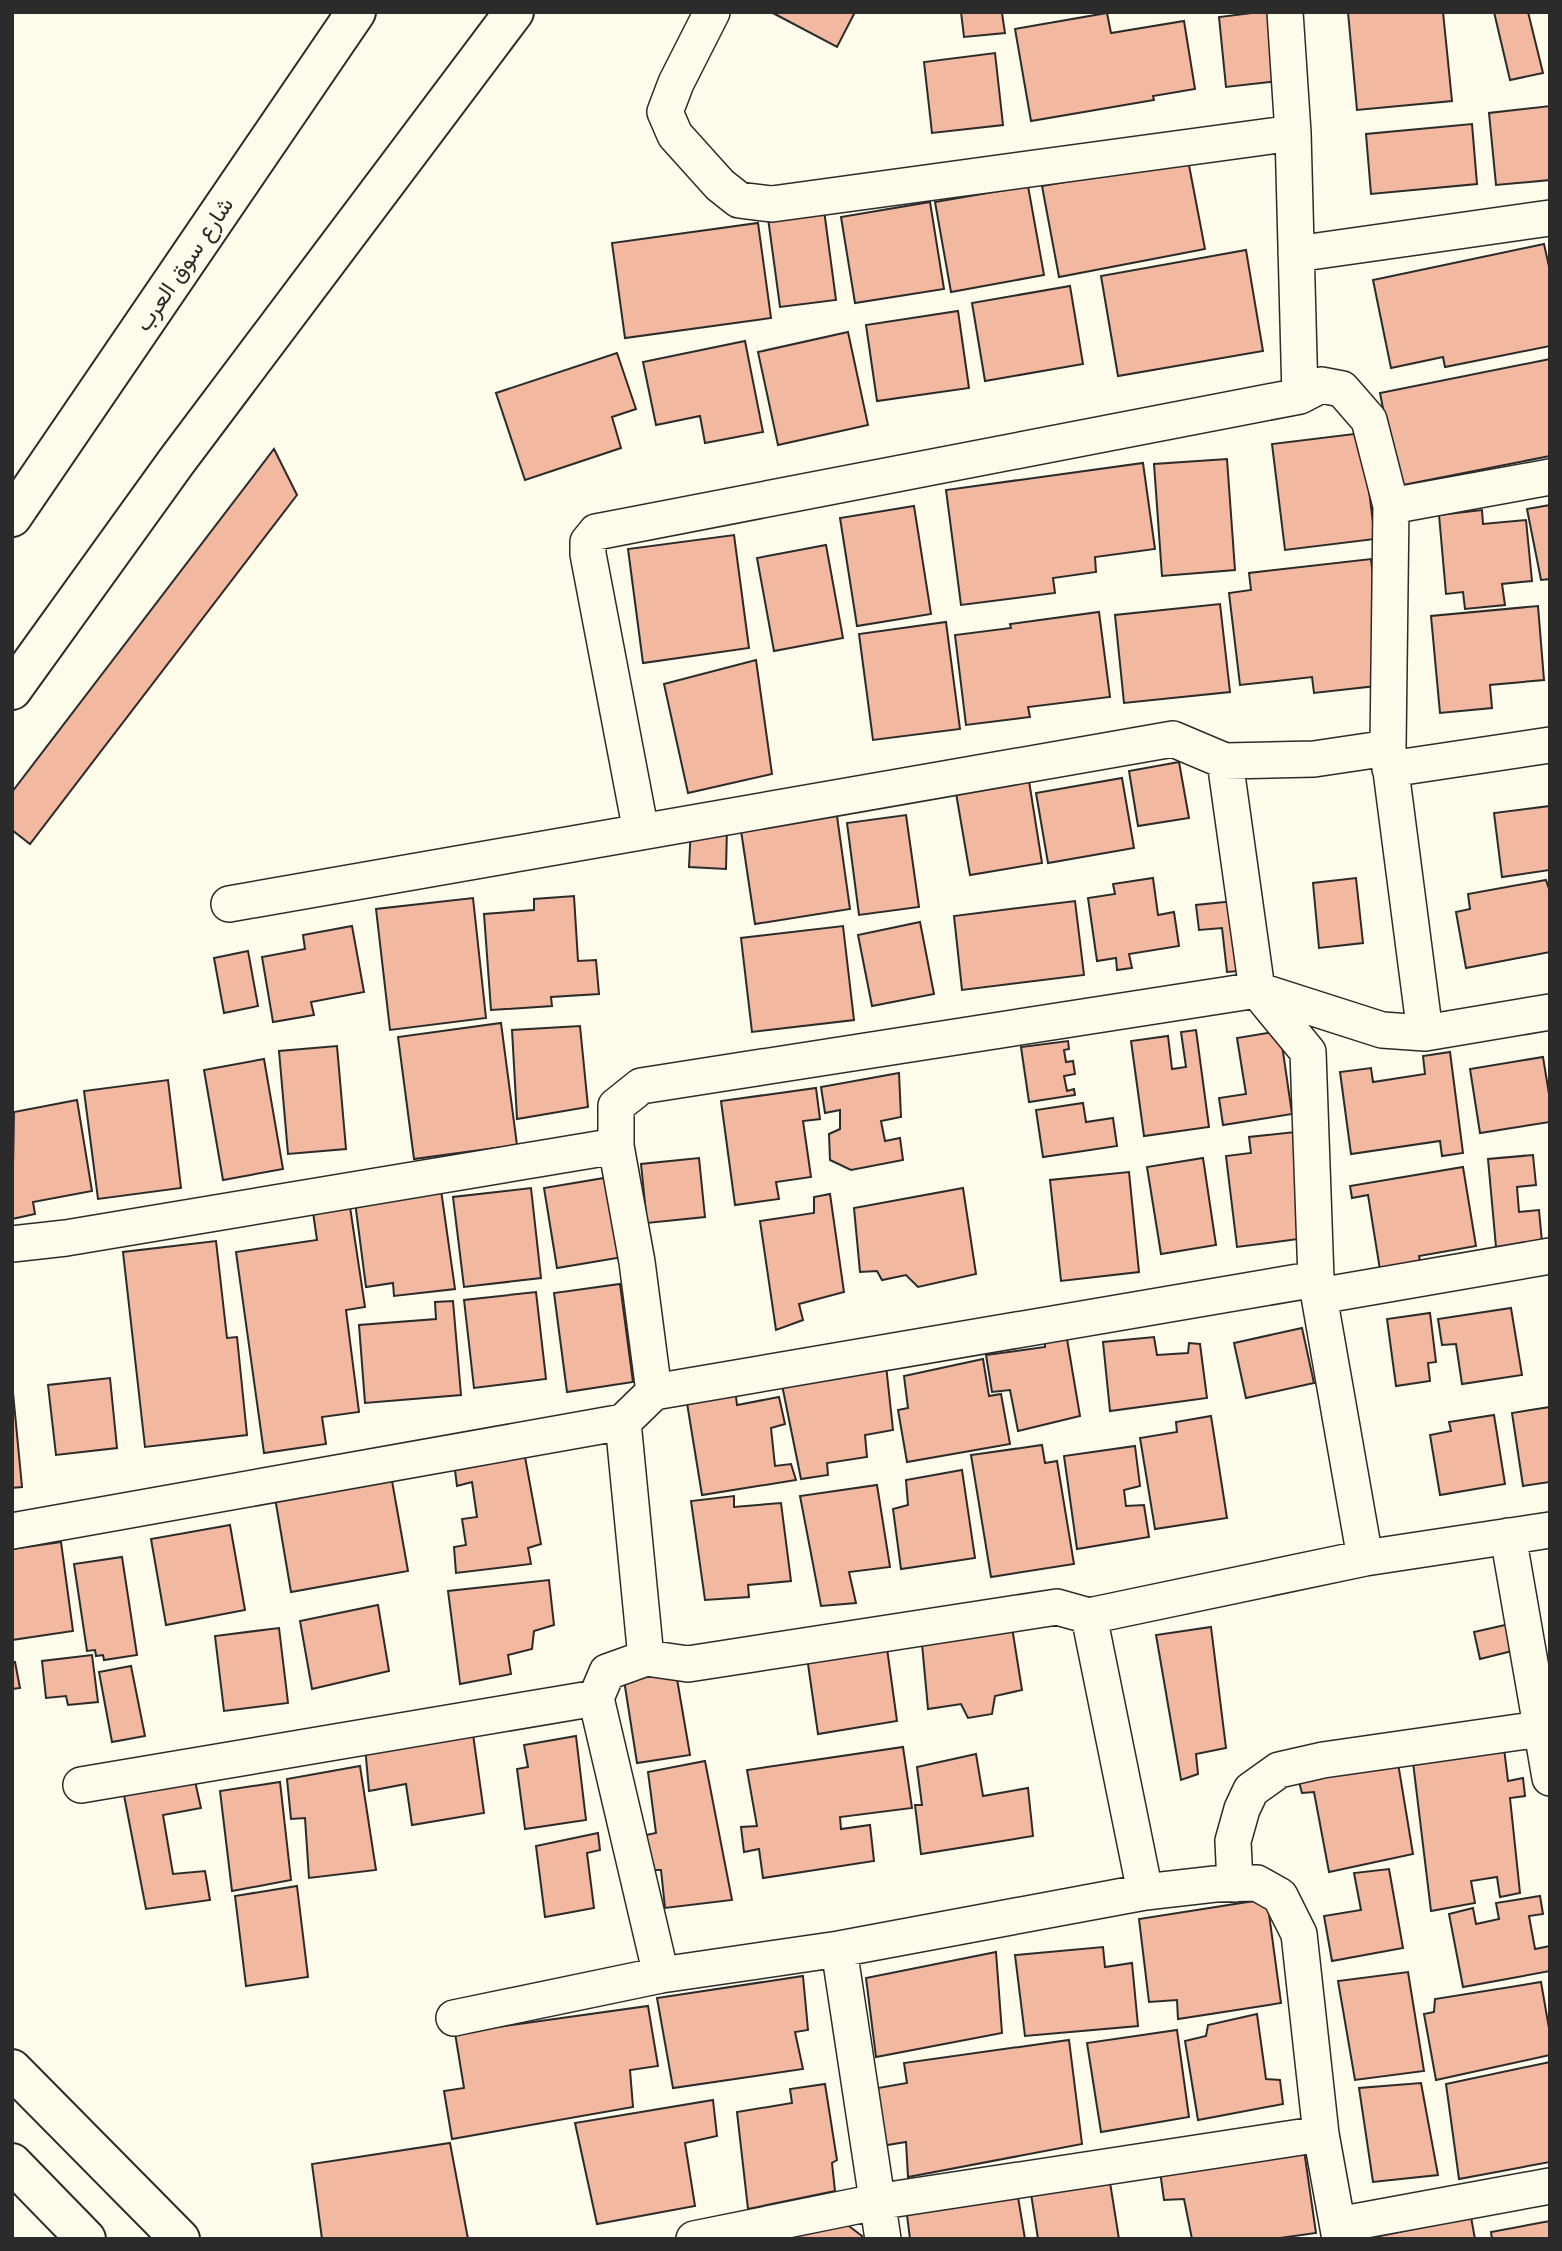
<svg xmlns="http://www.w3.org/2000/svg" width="1562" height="2251" viewBox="0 0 1562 2251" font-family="Inter,Vazirmatn,sans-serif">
<rect width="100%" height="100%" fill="#fdfbea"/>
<path fill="#f2b8a0" stroke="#2b2b2b" stroke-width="2" d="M771 12H855L837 47Z
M961 12H1010L1002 13 1005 33 964 37Z
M1260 12H1271L1279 81 1226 87 1219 17Z
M1348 12H1443L1452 101 1357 110Z
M1494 12H1528L1543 73 1510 80Z
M1107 13 1111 33 1184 21 1195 89 1153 96 1154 100 1031 121 1015 29Z
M995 53 1003 125 932 133 924 62Z
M1550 106V180L1496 185 1489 113Z
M1472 124 1477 184 1371 194 1366 134Z
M1188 160 1205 249 1059 277 1042 186Z
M1028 186 1044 275 951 292 935 202Z
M930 202 944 289 855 303 841 217Z
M824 210 836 300 780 307 768 218Z
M758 223 771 318 625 338 612 243Z
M1544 244 1550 271V346L1445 367 1443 357 1391 368 1373 280Z
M1246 250 1263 351 1118 376 1101 276Z
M1070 286 1083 364 985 381 972 303Z
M958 311 969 388 877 401 866 325Z
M848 332 868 425 778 445 758 352Z
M745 341 763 432 705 443 700 416 656 425 643 362Z
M617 353 636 409 612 417 621 448 525 480 496 393Z
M1550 359V456L1398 486 1380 393Z
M1362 433 1375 539 1285 550 1272 444Z
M274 449 297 495 30 844 12 830V792Z
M1227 459 1235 570 1162 576 1154 464Z
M1143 463 1155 549 1095 557 1096 572 1053 578 1055 593 961 605 946 490Z
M1550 505V579L1541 580 1527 509Z
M914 506 931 614 857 626 840 518Z
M1482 510 1483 524 1526 520 1532 581 1502 584 1505 605 1465 609 1463 592 1446 594 1439 515Z
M734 535 749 648 643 663 628 549Z
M826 545 843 638 774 651 757 558Z
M1371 559 1385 685 1314 693 1312 677 1240 685 1229 593 1251 590 1249 573Z
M1220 604 1230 692 1124 703 1115 615Z
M1538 606 1544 680 1490 685 1492 708 1440 713 1431 616Z
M1099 612 1110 697 1028 707 1030 717 966 725 955 635 1011 628 1010 624Z
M946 622 960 729 873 740 859 634Z
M756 660 772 774 688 793 664 684Z
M1179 762 1189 818 1138 826 1129 771Z
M1122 778 1134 848 1048 863 1036 793Z
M1029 781 1042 863 970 875 956 793Z
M1550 806V870L1502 877 1494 813Z
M836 809 850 909 755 924 740 824Z
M906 815 919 907 859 915 847 823Z
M691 826 727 828 726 869 689 867Z
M1153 878 1158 915 1174 912 1179 946 1129 954 1132 968 1117 970 1116 958 1097 961 1088 898 1115 894 1113 884Z
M1356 878 1363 943 1319 948 1313 883Z
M1546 880 1550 892V952L1466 968 1456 912 1470 909 1468 894Z
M574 896 578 961 596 960 599 994 551 997 552 1006 491 1010 484 914 534 910V899Z
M473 898 486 1018 390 1030 376 909Z
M1244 900 1251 970 1227 972 1222 928 1199 930 1196 905Z
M1075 901 1084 975 962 990 954 916Z
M920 922 934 994 872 1006 858 935Z
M352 926 364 992 311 1002 314 1015 273 1022 262 957 305 949 303 935Z
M843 926 854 1020 752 1032 741 938Z
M248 951 258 1006 224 1013 214 958Z
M501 1023 517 1145 414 1159 398 1037Z
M580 1026 588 1107 517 1119 512 1030Z
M1196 1030 1209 1127 1144 1136 1131 1041 1168 1036 1172 1069 1186 1067 1181 1032Z
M1280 1031 1292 1114 1223 1125 1219 1098 1246 1094 1237 1038Z
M1068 1041 1069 1049 1064 1050 1066 1062 1073 1061 1075 1074 1064 1076 1067 1091 1074 1089 1075 1095 1029 1102 1021 1047Z
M337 1046 346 1149 288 1154 279 1051Z
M1450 1052 1463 1153 1442 1156 1440 1141 1351 1154 1340 1072 1371 1068 1373 1082 1425 1074 1423 1056Z
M1543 1057 1550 1100V1122L1480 1133 1470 1069Z
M264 1059 283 1169 223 1180 204 1070Z
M899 1073 901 1117 881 1121 885 1141 900 1138 903 1160 851 1170 830 1160 829 1134 840 1129V1110L825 1113 821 1087Z
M168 1080 181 1188 98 1199 84 1091Z
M816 1088 820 1119 803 1121 811 1177 776 1182 779 1199 735 1205 721 1101Z
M77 1100 92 1191 33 1202 35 1214 12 1219 14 1112Z
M1083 1103 1086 1122 1113 1118 1117 1146 1043 1157 1036 1110Z
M1295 1132 1306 1238 1237 1247 1226 1156 1251 1153 1249 1137Z
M1533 1155 1536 1185 1517 1187 1519 1212 1539 1210 1542 1242 1496 1247 1488 1159Z
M699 1158 705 1217 647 1223 641 1164Z
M1203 1158 1216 1245 1161 1254 1147 1167Z
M1463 1167 1476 1246 1419 1256 1422 1270 1381 1276 1368 1195 1352 1198 1350 1186Z
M1129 1172 1139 1272 1061 1281 1050 1180Z
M610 1177 623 1257 557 1268 544 1188Z
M531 1188 541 1278 464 1287 453 1197Z
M963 1188 976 1274 918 1287 906 1275 882 1280 877 1271 860 1272 854 1208Z
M441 1190 455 1289 394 1296 393 1283 366 1287 355 1202Z
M830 1194 844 1292 799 1304 803 1320 776 1330 760 1221 814 1213V1197Z
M350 1207 365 1307 346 1310 359 1412 322 1417 326 1444 264 1453 236 1252 317 1240 313 1212Z
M216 1241 227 1338 237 1337 247 1435 145 1447 123 1252Z
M620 1284 633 1382 567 1392 554 1293Z
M536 1292 546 1379 474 1388 464 1300Z
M453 1301 461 1395 365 1403 359 1325 436 1319 435 1302Z
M1511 1308 1522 1375 1462 1384 1456 1344 1442 1345 1438 1319Z
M1430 1313 1436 1362 1428 1363 1430 1381 1396 1386 1387 1319Z
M1302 1328 1314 1383 1246 1398 1234 1343Z
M1066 1333 1080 1416 1018 1431 1010 1390 992 1392 986 1355 1045 1347V1335Z
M1154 1337 1157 1355 1188 1353 1189 1343 1200 1344 1207 1398 1110 1411 1103 1342Z
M885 1356 893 1430 865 1435 867 1457 827 1463 828 1475 801 1479 780 1375Z
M983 1359 989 1396 1001 1394 1010 1444 907 1462 898 1410 908 1408 904 1376Z
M110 1378 117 1448 56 1455 48 1385Z
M12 1382 22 1487 12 1488Z
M735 1388 737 1405 779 1397 785 1424 771 1428 775 1466 791 1464 796 1480 702 1495 686 1397Z
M1550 1407V1482L1523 1486 1512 1413Z
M1494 1415 1505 1484 1440 1495 1430 1435 1451 1431 1449 1422Z
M1211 1416 1227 1518 1155 1529 1140 1438 1177 1432 1176 1422Z
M1042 1445 1045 1463 1057 1461 1074 1564 991 1577 971 1455Z
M1135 1446 1140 1486 1124 1490 1126 1506 1144 1505 1149 1537 1077 1549 1064 1456Z
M525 1457 541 1544 528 1548 531 1564 456 1573 454 1547 466 1545 462 1519 477 1517 472 1482 457 1486 455 1470Z
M389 1464 408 1571 291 1592 273 1486Z
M962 1470 975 1558 901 1569 893 1509 908 1505 906 1480Z
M877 1485 890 1567 849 1572 856 1603 821 1606 800 1496Z
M734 1496V1507L781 1503 791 1581 748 1585 749 1597 705 1600 691 1501Z
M230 1525 245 1610 166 1625 151 1539Z
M61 1542 73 1631 12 1640V1549Z
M122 1557 137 1655 104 1660 103 1655 96 1656 95 1650 87 1651 74 1564Z
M549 1580 554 1625 534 1631 532 1649 508 1655 511 1674 460 1684 448 1591Z
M378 1605 389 1671 312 1689 300 1621Z
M1011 1621 1022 1690 995 1696 992 1714 968 1718 961 1704 928 1709 921 1633Z
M1514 1623 1520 1649 1480 1659 1474 1632Z
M1211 1627 1226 1748 1196 1754 1198 1774 1181 1780 1156 1635Z
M279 1628 288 1703 224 1711 215 1636Z
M886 1641 897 1721 818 1734 807 1657Z
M92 1655 98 1702 68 1705 66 1696 46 1698 42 1661Z
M15 1662 20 1688 12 1689V1663Z
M131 1666 145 1736 112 1742 99 1672Z
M676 1673 690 1755 637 1763 624 1680Z
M472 1727 484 1813 412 1825 406 1784 369 1791 365 1746Z
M576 1736 586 1820 525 1829 517 1769 528 1767 524 1745Z
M1503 1740 1508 1781 1523 1778 1525 1796 1510 1798 1520 1893 1500 1897 1497 1877 1471 1881 1475 1903 1431 1911 1412 1754Z
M903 1747 912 1808 840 1817 841 1829 870 1825 874 1861 763 1878 759 1849 744 1852 741 1827 757 1826 747 1770Z
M1396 1751 1413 1854 1329 1872 1314 1792 1302 1793 1295 1767Z
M976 1754 983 1796 1028 1788 1033 1836 921 1854 915 1805H922L917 1767Z
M705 1761 732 1900 665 1908 661 1870H648L641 1836 656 1833 648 1772Z
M360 1766 376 1870 309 1878 305 1818 291 1819 287 1779Z
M195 1781 201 1808 163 1815 173 1874 205 1871 210 1900 146 1909 123 1790Z
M280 1782 291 1880 232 1891 220 1791Z
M598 1833 600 1850 587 1853 594 1908 545 1917 536 1846Z
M1389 1869 1403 1948 1332 1961 1324 1916 1361 1910 1354 1873Z
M297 1886 308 1977 246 1986 235 1896Z
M1540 1896 1543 1914 1529 1916 1535 1949 1550 1946V1971L1463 1987 1449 1914 1473 1908 1476 1924 1499 1919 1496 1903Z
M1267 1899 1281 2003 1178 2019 1177 2000 1149 2002 1139 1919Z
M1103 1947 1105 1967 1132 1963 1138 2026 1025 2036 1015 1955Z
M996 1952 1002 2033 876 2057 866 1978Z
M1408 1972 1424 2071 1355 2080 1338 1981Z
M803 1976 808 2030 795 2032 803 2069 673 2088 657 1998Z
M1541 1982 1550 2034V2055L1436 2080 1424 2014 1434 2012 1435 1999Z
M648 2006 658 2066 630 2070 633 2107 452 2139 444 2091 464 2088 455 2033Z
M1257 2014 1266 2079 1280 2080 1283 2104 1198 2120 1185 2041 1206 2036 1208 2025Z
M1177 2030 1189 2117 1101 2132 1087 2043Z
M1069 2040 1082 2144 908 2177 906 2142 869 2148 861 2091 907 2083 904 2063Z
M1550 2062V2162L1459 2179 1446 2084Z
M1421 2083 1438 2175 1373 2182 1359 2088Z
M825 2084 837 2160 832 2163 835 2191 748 2209 737 2112 792 2103 790 2089Z
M713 2100 717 2136 685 2143 695 2206 597 2224 575 2123Z
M450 2143 468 2239H322L312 2164Z
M1303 2143 1316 2233 1273 2239H1192L1184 2199 1164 2200 1159 2164Z
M1109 2176 1119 2239H1038L1030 2187Z
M1017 2191 1025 2239H910L906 2207Z
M837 2217 862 2236V2239H719Z
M1471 2217 1475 2239H1371L1370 2238Z
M1550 2221V2239H1492L1491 2232Z"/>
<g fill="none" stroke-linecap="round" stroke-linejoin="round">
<g stroke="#2b2b2b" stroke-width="38">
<path id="street" d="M712 12 676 83 665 112 675 135 720 185 739 200 772 204 1293 133
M1285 12 1293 133 1300 396 1321 385 1342 389 1369 420 1391 506 1388 748 1425 1033
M1296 254 1550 218
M1391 506 1550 477
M1390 769 1550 745
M641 832 588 554V542L596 532 1300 396
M229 904 1173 739 1225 761 1314 759 1388 748
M12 1244 66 1238 616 1146
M1319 1296 1550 1256
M654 1392 637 1262 616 1146V1106L641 1086 1257 990 1382 1030 1425 1033 1550 1012
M623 1422 646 1658
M12 1531 623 1422 654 1392 1316 1279
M1508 1536 1550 1778
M1365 1558 1550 1530
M1089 1616 1145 1892
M596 1698 661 1975
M81 1785 596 1698 607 1672 646 1658 688 1664 1057 1607 1089 1616 1365 1558 1316 1279 1308 1052 1257 990 1225 761
M1235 1884 1233 1841 1242 1809 1251 1790 1279 1770 1323 1760 1540 1729
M839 1949 883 2239
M454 2018 661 1975 839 1949 1145 1892 1215 1884 1257 1883 1280 1896 1299 1934 1321 2134 1340 2239
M1338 2225 1550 2186
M694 2239 876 2202 1321 2134"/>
</g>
<g stroke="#2b2b2b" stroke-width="42">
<path id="secondary" d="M12 517 356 12
M12 690 176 462 514 12
M12 2069 180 2239
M12 2163 86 2239"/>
</g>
<use href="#street" stroke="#fdfbea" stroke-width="35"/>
<use href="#secondary" stroke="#fdfbea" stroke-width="38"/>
</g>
<g text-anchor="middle" stroke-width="5" stroke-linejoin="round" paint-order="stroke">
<g font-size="23" fill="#2b2b2b" stroke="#fdfbea">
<text transform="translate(184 264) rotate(-56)" y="8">شارع سوق العرب</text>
</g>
</g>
<rect width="1562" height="2251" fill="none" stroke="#2b2b2b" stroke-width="28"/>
</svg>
